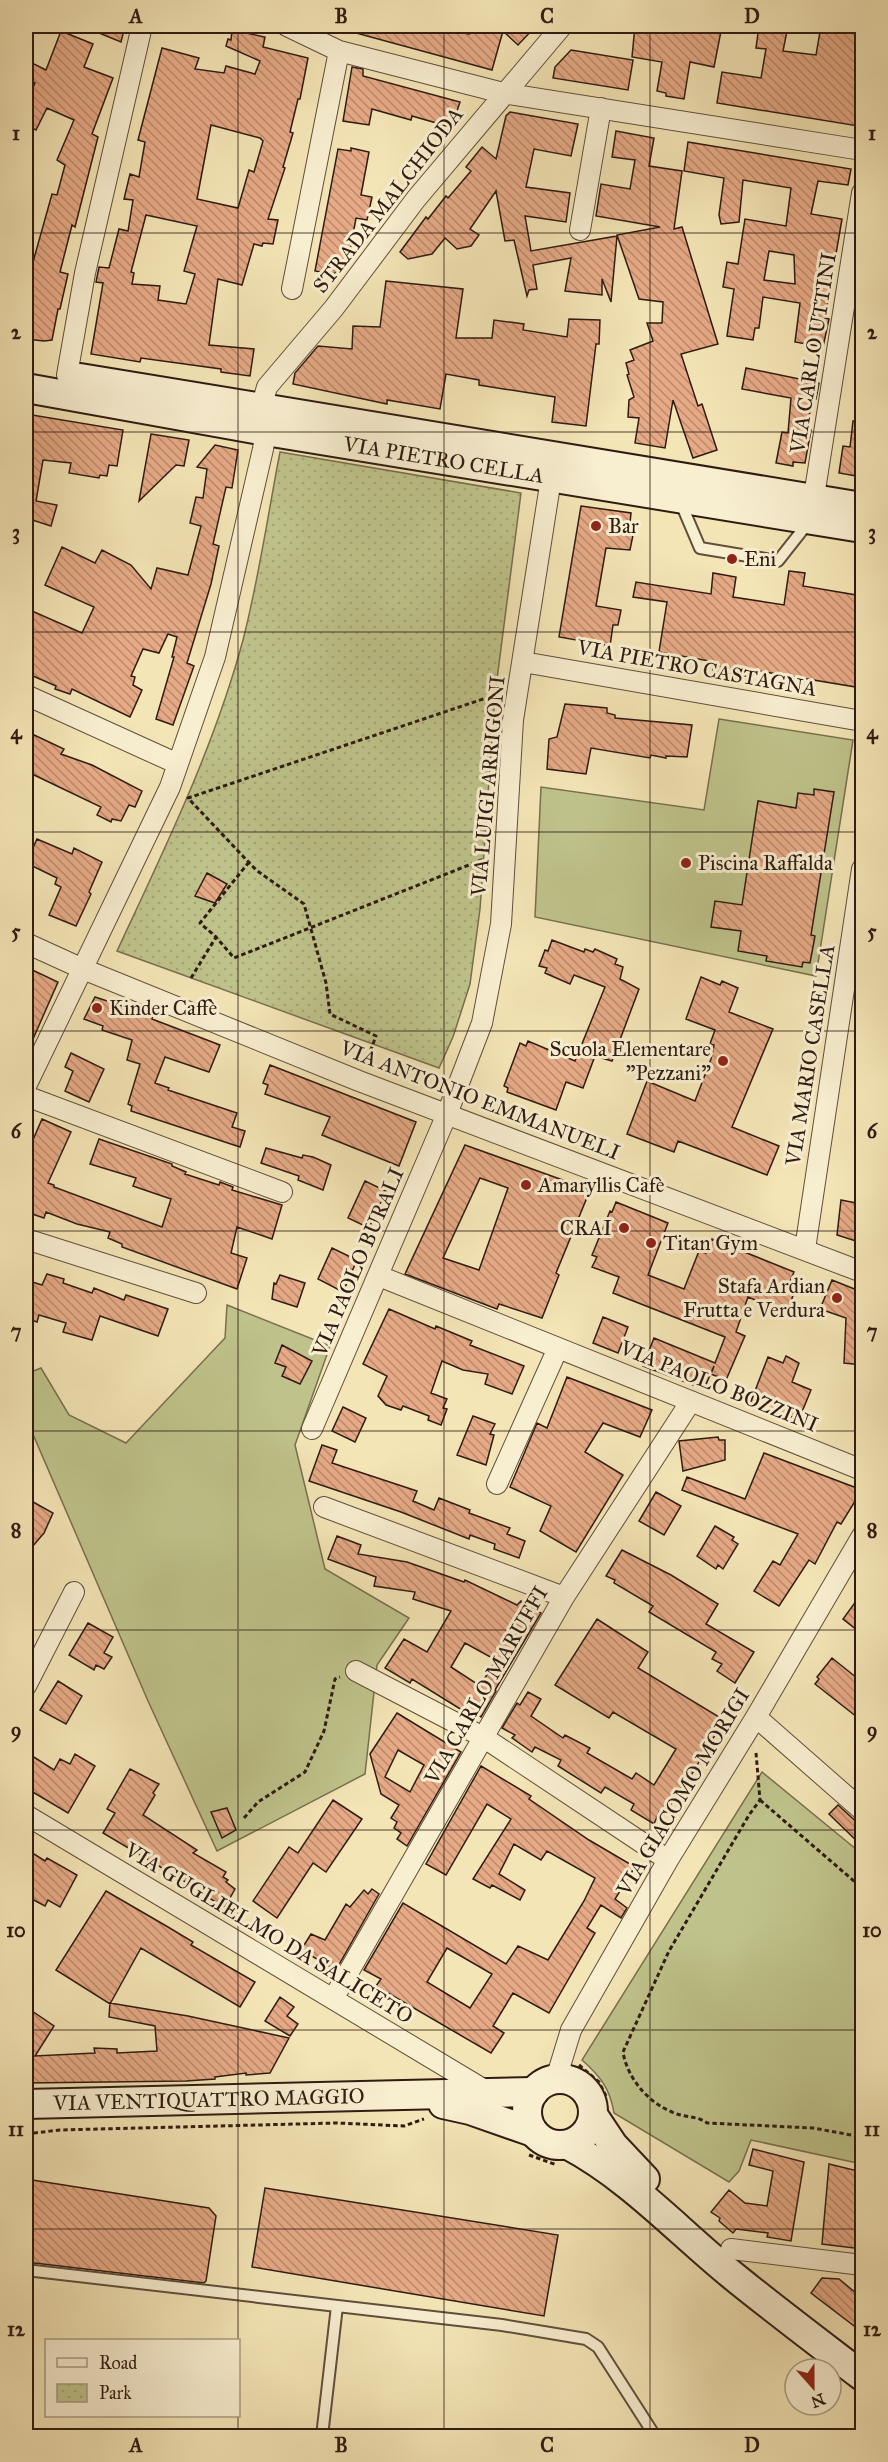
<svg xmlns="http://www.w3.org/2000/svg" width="888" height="2462" viewBox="0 0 888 2462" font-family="'IM FELL Great Primer',serif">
<defs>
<pattern id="park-dots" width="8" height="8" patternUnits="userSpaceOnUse" patternTransform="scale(1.5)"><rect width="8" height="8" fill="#bfc38b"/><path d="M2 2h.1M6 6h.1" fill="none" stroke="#a4a777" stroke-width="1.8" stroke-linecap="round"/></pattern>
<pattern id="building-back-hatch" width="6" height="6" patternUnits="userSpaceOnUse" patternTransform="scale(1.5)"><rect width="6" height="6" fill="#e6aa86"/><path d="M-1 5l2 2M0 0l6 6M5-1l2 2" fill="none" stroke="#bb8a6c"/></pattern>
</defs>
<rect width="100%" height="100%" fill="#f4e5b6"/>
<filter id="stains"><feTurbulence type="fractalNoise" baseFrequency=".00333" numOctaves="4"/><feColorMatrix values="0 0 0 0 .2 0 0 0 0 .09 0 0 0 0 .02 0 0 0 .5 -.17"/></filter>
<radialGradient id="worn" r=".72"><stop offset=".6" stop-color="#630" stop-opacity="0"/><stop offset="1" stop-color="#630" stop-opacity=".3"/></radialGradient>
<path fill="#bfc38b" stroke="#776f4e" stroke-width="1.5" d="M719 719 853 740 816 976 535 917 541 787 704 810Z
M227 1305 330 1346 295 1445 325 1569 409 1618 377 1665 365 1774 217 1851 148 1701 26 1418V1374L41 1368 69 1415 126 1443 225 1338Z
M762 1772 862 1854V2164L751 2140 739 2171 729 2182 614 2113C610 2088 600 2076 582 2060Z"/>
<path fill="url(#park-dots)" stroke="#776f4e" stroke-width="1.5" d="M280 452 521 493 495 695 480 909 470 984 453 1037 439 1068 117 951C164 850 214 748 243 640 259 578 268 514 280 452Z"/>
<path fill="url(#building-back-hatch)" stroke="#2f1b12" stroke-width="1.5" fill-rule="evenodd" d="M82 26H125L121 42Z
M346 26H438L469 34 470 29 478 31 482 26H536L518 45 503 31 492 70 345 30Z
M635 26H722L714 67 690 62 684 99 666 96V93L657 91 662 62 632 57Z
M759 26H788L783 51 816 55 821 26H845L862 29V99L858 126 717 103 722 72 761 78 766 49 756 48Z
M232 30 265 37 263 47 308 58 300 99H298L290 132 293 133 283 167 285 168 268 219 278 220 273 244 263 243 262 246 254 244 242 285 218 279 209 345 254 349 250 376 221 372V369L141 358 140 362 91 354 103 283 96 282 99 267 109 268 119 229 128 231 133 200 124 199 130 174 139 177 145 142 138 140 162 48 199 58 195 69 224 73 226 66 255 74 260 61 226 46 228 39 231 40ZM211 125 260 138 263 141 254 172 249 170 238 208 197 199ZM146 215 197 226 184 271 195 274 186 304 158 300 160 286 132 284 134 273 131 272Z
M61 31 93 44 84 67 113 78 92 134 98 137 75 227 72 225 60 272 68 274 60 309H58L52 340 44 341 26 339V260L33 262 52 194 57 195 65 165 57 160 74 120 47 108 36 130 26 125V104L35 83 26 79V60L46 70Z
M571 50 633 60 628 90 553 78 555 67Z
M352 67 363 69V76L460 102 455 117H450L447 126 412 116 411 120 372 109 369 125 343 121Z
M510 112 578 124 571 156 534 149 526 187 570 193 566 222 525 216 531 251 617 236 611 302 602 279V295L565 291 571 258 533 265 537 289 529 290 527 296 514 240 505 241 496 191 470 229 479 235 471 246 457 249 445 238 432 254 408 259 400 252 426 217 428 219 446 196 448 198 471 171 466 167 482 147 496 159 506 116Z
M616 131 654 138 649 166 682 171 674 229 682 227 718 344 681 354 698 406 702 404 717 450 693 458 673 400 665 448 635 443 639 418 628 417 629 400 634 397 627 375 629 374 626 363 634 360 630 350 653 341 647 323H662L663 302 639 299 617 235 660 227 596 216 601 184 630 189 635 160 612 157Z
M688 142 851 169 848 185 818 181 811 214 842 219 825 318 829 319 823 347 795 342 800 303 763 297 759 328H755L753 340 727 336 734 289 723 287 727 262 738 264 745 219 786 226 791 188 743 180 739 222 721 224 719 215 724 178 684 171ZM769 251 794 255 795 284 764 280Z
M351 148 369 152 361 195 372 197 367 220 356 218 348 262 341 261 339 272 332 274 315 271 338 149 351 151Z
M386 281 463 289 456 338H492L494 320 524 324 523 330 567 337 569 319 600 320 599 344H596L586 426 552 422 555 397 479 385V380L446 374 440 409 387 400V404L293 384 295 373 318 346 352 349 353 326 380 327Z
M746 368 819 383 816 399H812L807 429 811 430 805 463 793 462V466L776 463 782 432 788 433 791 398 742 389Z
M26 414 123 430 117 466 109 465 107 476 100 475 99 478 69 473 71 463 43 460 36 501 57 505 51 526 26 518Z
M853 421H862V477L839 473 843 446 850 447Z
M151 434 189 440 184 466 176 465 139 501Z
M215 445 238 450 232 488 226 487 213 544 219 546 211 584 187 663 194 666 173 725 156 719 174 657H172L177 637 168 634 159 653 143 649 131 676 135 677 133 685 142 690 130 717 72 689 70 694 55 689 56 686 26 673V626L32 611 82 633 94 607 45 585 62 547 95 563 102 550 131 565 151 589 157 568 188 575 201 526 190 523 196 497 203 498 207 469 197 467Z
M581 506 631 513 629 533 633 535 630 550 606 548 596 606 621 610 618 625H613L610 646 559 637Z
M789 571 805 573 803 586 862 596V688L747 669 746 676 713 670 715 662 659 652 667 602 633 597 636 582 711 594 713 573 736 577 733 597 784 605Z
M565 704 607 708V713L615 715V718L692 725 687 757 666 756V758L651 755 650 758 591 748 586 774 547 769 549 739 557 737Z
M32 734 64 749 61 754 92 765 142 791 135 807 129 805 121 821 112 819 111 822 97 815 101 807 30 773 33 765 26 762V746Z
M814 789 834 792 811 935 815 936 810 963 803 962 802 967 766 961 767 956 738 951 741 931 711 927 715 901 742 905 758 801 796 808 798 793 814 795Z
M37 839 72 854 74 848 102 862 89 892 91 894 76 926 49 915 61 887 55 884 57 878 26 863Z
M207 873 227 884 215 903 195 896Z
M552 940 584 952 585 949 593 952 595 949 617 959 615 964 623 967 620 979 639 989 612 1061 595 1056 583 1088 566 1082 556 1110 507 1092 508 1088 504 1086 520 1043 526 1046 528 1041 575 1061 605 987 574 975 570 984 545 973 547 968 539 966 545 950 548 951Z
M26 967 58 982 26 1055Z
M701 977 720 985 722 981 738 988 729 1012 773 1029 732 1127 779 1146 767 1175 678 1141 674 1152 627 1134 647 1081 695 1101 711 1059 714 1045 710 1044 715 1030 686 1019Z
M95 997 153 1016 152 1019 220 1045 209 1072 165 1057 155 1083 169 1088 168 1090 237 1113 232 1127 245 1131 240 1147 131 1111 132 1106 128 1104 140 1064 127 1060 132 1040 102 1030 103 1026 84 1019Z
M71 1053 104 1069 89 1102 65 1091 73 1071 65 1067Z
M270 1065 416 1122 399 1166 322 1135 330 1117 265 1094 268 1085 263 1083Z
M42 1119 71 1132 48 1183 54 1185V1187L162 1227 171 1199 133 1186 136 1178 90 1164 99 1139 172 1164V1166L186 1172 185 1174 219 1185 220 1182 233 1187 232 1190 282 1205 272 1239 237 1227 231 1253 247 1258 237 1289 122 1247V1244L108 1238 110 1232 77 1224 46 1212 44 1218 26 1212V1156Z
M465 1145 588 1189V1195L556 1273 559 1275 542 1318 499 1304 497 1309 405 1274ZM480 1178 508 1188 479 1270 443 1258Z
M266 1148 302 1158 303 1155 313 1157 331 1165 323 1190 298 1180 299 1176 261 1163Z
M365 1181 386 1191 369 1228 348 1218Z
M841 1200 862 1204V1243L837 1235Z
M616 1202 668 1223 648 1275 684 1289 699 1251 706 1253 712 1239 794 1272 789 1284 796 1287 788 1310 778 1306 777 1309 748 1297 736 1332 745 1336 726 1380 711 1374 714 1366 704 1389 643 1366 654 1338 715 1363 725 1337 613 1293 619 1277 592 1267 597 1257 592 1255 610 1211 612 1212Z
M332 1248 357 1260 343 1292 318 1279Z
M47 1274 64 1279 63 1283 92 1293 94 1288 124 1300 126 1295 168 1309 158 1336 100 1316 92 1340 63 1332 66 1323 39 1315 37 1322 26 1318V1280L42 1285Z
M280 1275 305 1283 297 1307 272 1299 274 1283 276 1284Z
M832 1280 862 1292V1365L844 1363 846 1318 820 1309Z
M389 1309 435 1329 436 1326 472 1341 470 1345 524 1366 512 1394 485 1384 488 1374 463 1370 442 1361 431 1393 447 1399 443 1408 447 1409 441 1425 428 1420 429 1416 403 1406 401 1410 386 1405 378 1396 387 1376 363 1364Z
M603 1317 628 1327 618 1353 593 1343Z
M282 1345 312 1361 300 1384 282 1376 286 1367 275 1363Z
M786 1356 799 1363 792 1382 811 1390 799 1419 750 1404 768 1357 783 1363Z
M567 1377 652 1410 640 1437 603 1423 585 1452 623 1475 576 1552 540 1531 551 1506 510 1487 537 1423 547 1428Z
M343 1407 366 1418 355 1442 332 1431Z
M473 1416 495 1424 490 1434 494 1435 486 1465 457 1455Z
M718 1437 719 1440H725V1460L683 1471 679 1441Z
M322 1445 337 1450 332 1463 417 1491 413 1501 434 1510 439 1498 470 1510 469 1513 510 1528 507 1534 525 1541 519 1558 494 1549 495 1544 470 1535 469 1539 401 1512 309 1481Z
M764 1453 862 1490 841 1524 837 1522 815 1564 809 1560 779 1606 754 1591 773 1561 780 1565 798 1534 682 1490 687 1477 745 1499Z
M656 1492 681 1506 664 1535 639 1521Z
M26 1498 53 1513 44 1533 26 1554Z
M715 1526 734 1537 732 1540 738 1544 723 1569 718 1565 716 1569 697 1556Z
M337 1536 361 1545 358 1554 407 1562 464 1582 465 1580 517 1605 521 1601 541 1613 495 1690 496 1691 481 1717 471 1711 470 1715 412 1679 410 1683 385 1668 404 1639 427 1652 451 1611 413 1599 415 1592 374 1586 376 1577 328 1559ZM465 1643 496 1660 480 1686 451 1667Z
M622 1550 671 1575 718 1604 706 1624 754 1652 735 1683 717 1671 722 1664 712 1659 716 1652 649 1612 653 1606 614 1583 615 1580 606 1576Z
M862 1593V1634L843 1619Z
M597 1619 648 1652 638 1668 724 1720 683 1789 681 1788 664 1815 659 1812 654 1824 631 1810 634 1804 605 1787 601 1793 558 1766 561 1760 535 1747 532 1752 512 1738 515 1735 502 1728 517 1703 520 1705 528 1692 541 1699 531 1716 563 1738 565 1735 590 1748 587 1753 632 1779 636 1773 654 1785 676 1749 613 1712 609 1718 555 1685Z
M88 1623 113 1637 104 1653 112 1657 104 1669 96 1665 94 1670 69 1655Z
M832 1658 862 1682V1721L815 1684 819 1679 817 1677Z
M58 1681 82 1696 66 1724 40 1710Z
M397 1713 461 1752 407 1846 397 1839 401 1833 394 1828 397 1822 391 1818 399 1805 381 1794 370 1754ZM398 1750 424 1765 410 1792 385 1777Z
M26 1752 54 1770 60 1759 70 1764 75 1754 95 1766 68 1813 26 1788Z
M481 1766 531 1796 529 1799 589 1840 635 1867 615 1899 627 1908 621 1918 601 1905 587 1928 595 1933 549 2013 513 1993 493 2026 504 2033 491 2053 376 1986 381 1979 364 1970 403 1903 506 1964 518 1946 548 1960 584 1901 595 1878 547 1851 541 1860 514 1844 499 1874 525 1890 520 1900 492 1885 490 1888 473 1879 511 1819 487 1804 446 1875 426 1864ZM447 1948 492 1974 470 2008 427 1982Z
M130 1769 159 1784 153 1793 155 1795 143 1815 197 1850 193 1853 226 1872 223 1877 228 1880 226 1882 235 1889 225 1907 200 1893 201 1891 103 1833 115 1813 107 1809Z
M333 1800 362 1819 326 1872 313 1863 277 1918 253 1901 289 1847 298 1853Z
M838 1805 862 1827V1846L829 1814Z
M227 1808 236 1830 222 1838 211 1812Z
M26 1849 45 1861 47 1858 77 1875 60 1907 48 1900 45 1906 26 1896Z
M372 1889 379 1894 336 1970 301 1950 311 1934 325 1940 346 1904 350 1907 364 1890 368 1894Z
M106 1891 168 1927 193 1942 191 1945 255 1982 240 2007 141 1948 110 2004 56 1970Z
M280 1997 294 2007 287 2016 298 2024 290 2036 265 2021Z
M110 2003 188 2016 289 2038 270 2073 246 2075V2073L215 2077V2079L186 2081 26 2083V2022L32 2011 54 2026 35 2056 95 2053 94 2048 117 2049V2053L157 2051 155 2026 109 2017Z
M753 2149 804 2162 791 2241 767 2237 768 2233 736 2229 733 2233 719 2221 720 2218 711 2212 729 2190 745 2203 767 2206 773 2171 749 2165Z
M829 2164 862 2172V2186L858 2185 856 2221H862V2249L822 2244Z
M26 2179 209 2208 216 2216 206 2281 204 2283 26 2262Z
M265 2188 558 2235 544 2316 252 2267Z
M822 2278 839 2279 862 2298V2332L811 2293Z"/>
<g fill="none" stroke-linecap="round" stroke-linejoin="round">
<g stroke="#604e3b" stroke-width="14">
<path id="lane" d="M680 501 700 548 778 561 808 523
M26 2270 502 2325 586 2339 598 2347 655 2436
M322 2436 337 2306"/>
</g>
<g stroke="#604e3b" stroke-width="22">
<path id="street" d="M287 26 339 51 503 93 862 150
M580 230 601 108
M292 289 339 51
M67 375 85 273 142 26
M812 509 862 193
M523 662 862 721
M26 695 178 764
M26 943 83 969 359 1081 862 1272
M26 1086 170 787 215 657 263 449 266 431 261 408 267 387 334 308 416 199 562 26
M26 1096 282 1192
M26 1239 196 1293
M805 1249 862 869
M379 1276 862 1470
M312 1429 447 1114 482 1023 501 924 513 720 553 466
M497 1484 558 1348
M324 1507 564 1597
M356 1671 483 1737 668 1860
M26 1686 74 1592
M756 1717 862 1810
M26 1815 488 2092
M333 1999 564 1597 691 1401
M556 2079 571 2030 668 1860 756 1717 862 1536
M731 2249 862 2265"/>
</g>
<g stroke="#2f1b12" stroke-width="32">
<g id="secondary">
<path d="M80 378 862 507"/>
<path id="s1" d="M26 388 266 431 862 528"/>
<circle cx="560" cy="2112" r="33"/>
<path id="s2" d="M26 2104 534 2092"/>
<path d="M443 2104 470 2110 533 2132"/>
<path d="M593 2115 613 2145 645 2179"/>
<path d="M568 2145C630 2178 678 2231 732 2275 775 2310 819 2343 862 2376"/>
</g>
</g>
<path stroke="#2f1b12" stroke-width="3" stroke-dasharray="4.5 3" stroke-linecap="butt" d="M249 862 200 923 216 937 234 958 484 859
M191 978 216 937
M365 1065 376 1036 330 1014 326 983 304 904 256 870 188 798 495 695
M756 1753 760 1800 749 1815 669 1951 623 2052C627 2077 647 2102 672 2112 684 2118 696 2115 707 2123L813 2128 862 2137
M760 1800 862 1888
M244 1818 258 1802 305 1772 324 1731 335 1679 340 1677
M579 2065 599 2082 606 2096
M26 2134 60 2130 337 2123 404 2126 424 2119
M529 2155 557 2165"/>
<use href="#lane" stroke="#f8eed0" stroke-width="10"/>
<use href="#street" stroke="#f8eed0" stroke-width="20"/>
<use href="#secondary" stroke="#f8eed0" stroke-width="28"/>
</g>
<path fill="none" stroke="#2f1b12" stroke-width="1.5" stroke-opacity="0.55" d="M238 26V2340M444 26V2436M650 26V2436M26 233H862M26 432H862M26 632H862M26 832H862M26 1031H862M26 1231H862M26 1431H862M26 1630H862M26 1830H862M26 2030H862M26 2229H862M238 2340V2416M238 2416V2436"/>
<g fill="#8f2418" stroke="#f8eed0" stroke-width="2">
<circle cx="596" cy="526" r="6"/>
<circle cx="732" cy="559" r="6"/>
<circle cx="686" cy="863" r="6"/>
<circle cx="97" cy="1008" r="6"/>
<circle cx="723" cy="1061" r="6"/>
<circle cx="526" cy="1185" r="6"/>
<circle cx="624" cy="1228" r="6"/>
<circle cx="651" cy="1243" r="6"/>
<circle cx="837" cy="1298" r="6"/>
</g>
<g text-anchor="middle" stroke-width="6" stroke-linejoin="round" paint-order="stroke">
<g font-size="21" fill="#2f1b12" stroke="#f8eed0">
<text transform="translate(388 200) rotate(-52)" y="7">STRADA MALCHIODA</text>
<text transform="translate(813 353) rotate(-81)" y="7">VIA CARLO UTTINI</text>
<text dy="7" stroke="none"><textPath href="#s1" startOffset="424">VIA PIETRO CELLA</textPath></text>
<text transform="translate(697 668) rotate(10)" y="7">VIA PIETRO CASTAGNA</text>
<text transform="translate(488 786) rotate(-85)" y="7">VIA LUIGI ARRIGONI</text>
<text transform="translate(810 1055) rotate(-81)" y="7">VIA MARIO CASELLA</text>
<text transform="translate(480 1100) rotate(21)" y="7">VIA ANTONIO EMMANUELI</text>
<text transform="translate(358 1262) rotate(-67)" y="7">VIA PAOLO BURALI</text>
<text transform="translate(719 1386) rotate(22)" y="7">VIA PAOLO BOZZINI</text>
<text transform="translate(486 1685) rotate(-60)" y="7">VIA CARLO MARUFFI</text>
<text transform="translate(683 1792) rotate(-59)" y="7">VIA GIACOMO MORIGI</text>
<text transform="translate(269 1933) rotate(31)" y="7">VIA GUGLIELMO DA SALICETO</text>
<text dy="7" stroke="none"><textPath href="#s2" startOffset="183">VIA VENTIQUATTRO MAGGIO</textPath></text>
</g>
<g font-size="21" fill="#2f1b12" stroke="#f8eed0" text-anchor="start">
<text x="608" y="533">Bar</text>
<text x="744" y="566">Eni</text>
<text x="698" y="870">Piscina Raffalda</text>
<text x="109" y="1015">Kinder Caffè</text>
<text x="711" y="1056" text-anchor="end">Scuola Elementare<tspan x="711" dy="24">"Pezzani"</tspan></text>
<text x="538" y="1192">Amaryllis Cafè</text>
<text x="612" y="1235" text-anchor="end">CRAI</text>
<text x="663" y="1250">Titan Gym</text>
<text x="825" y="1293" text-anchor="end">Stafa Ardian<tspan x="825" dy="24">Frutta e Verdura</tspan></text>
</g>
</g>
<rect width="888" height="2462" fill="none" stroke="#f4e5b6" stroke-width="66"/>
<rect x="45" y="2339" width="195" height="78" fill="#f8eed0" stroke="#a89a84" stroke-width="1.5"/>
<rect x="57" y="2358" width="30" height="9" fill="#f8eed0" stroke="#a89a84" stroke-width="1.5"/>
<text x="99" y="2369" font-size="18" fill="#2f1b12">Road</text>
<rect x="57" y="2384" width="30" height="18" fill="url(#park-dots)" stroke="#a89a84" stroke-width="1.5"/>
<text x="99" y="2399" font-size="18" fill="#2f1b12">Park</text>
<g transform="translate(813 2387) rotate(159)"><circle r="28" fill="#f8eed0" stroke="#a89a84" stroke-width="1.5"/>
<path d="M0-4.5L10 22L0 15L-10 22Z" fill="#8f2418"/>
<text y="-9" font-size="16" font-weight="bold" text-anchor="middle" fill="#2f1b12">N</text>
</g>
<rect x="33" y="33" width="822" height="2396" fill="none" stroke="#2f1b12" stroke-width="2"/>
<g font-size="20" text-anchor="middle" font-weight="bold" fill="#2f1b12">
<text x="136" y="23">A</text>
<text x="341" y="23">B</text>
<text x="547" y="23">C</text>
<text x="752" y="23">D</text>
<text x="16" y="140">1</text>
<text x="872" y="140">1</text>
<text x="16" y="339">2</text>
<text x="872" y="339">2</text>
<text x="16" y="539">3</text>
<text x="872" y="539">3</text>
<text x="16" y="739">4</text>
<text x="872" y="739">4</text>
<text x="16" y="938">5</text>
<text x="872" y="938">5</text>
<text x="16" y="1138">6</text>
<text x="872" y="1138">6</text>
<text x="16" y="1338">7</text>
<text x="872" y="1338">7</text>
<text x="16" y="1537">8</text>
<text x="872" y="1537">8</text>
<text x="16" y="1737">9</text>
<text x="872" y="1737">9</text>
<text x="16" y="1937">10</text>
<text x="872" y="1937">10</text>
<text x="16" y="2136">11</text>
<text x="872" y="2136">11</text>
<text x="16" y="2336">12</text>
<text x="872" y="2336">12</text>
<text x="136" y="2452">A</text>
<text x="341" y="2452">B</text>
<text x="547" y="2452">C</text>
<text x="752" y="2452">D</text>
</g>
<rect width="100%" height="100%" filter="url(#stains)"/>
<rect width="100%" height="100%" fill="url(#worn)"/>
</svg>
